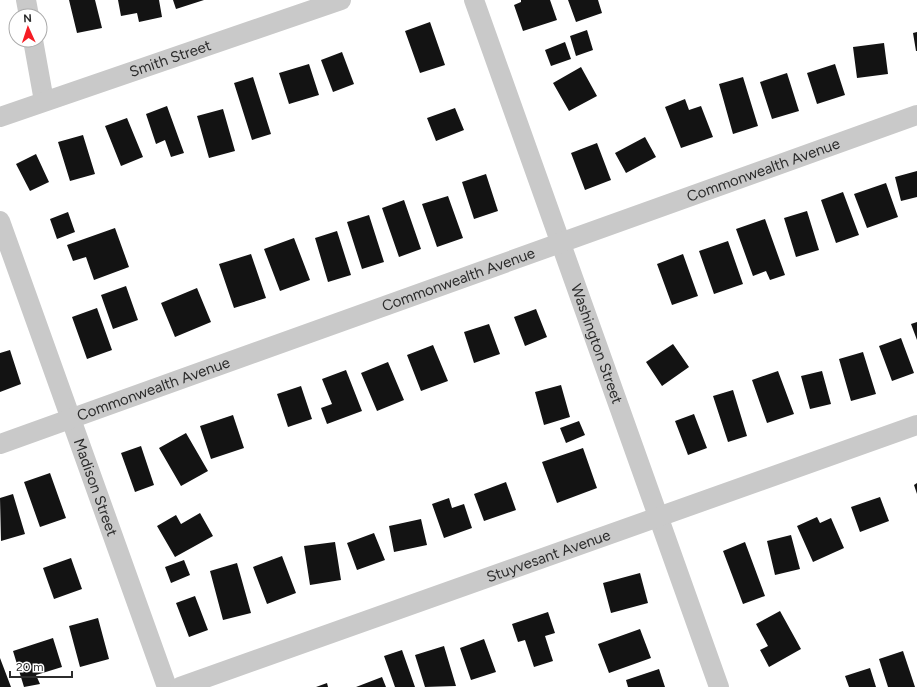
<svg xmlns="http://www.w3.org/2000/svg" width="917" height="687" viewBox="0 0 917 687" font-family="Figtree,sans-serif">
<rect width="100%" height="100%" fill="#fff"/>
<path fill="#131313" d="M69 0H95L102 28 77 33Z
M118 0H159L162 17 139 22 137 13 121 16Z
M173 0H204L176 9Z
M521 0H550L557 20 523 31 514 5 521 2Z
M568 0H598L602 13 576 22Z
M430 22 445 65 420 73 405 31Z
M587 30 593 50 576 56 570 36Z
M917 32V51H916L913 33Z
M565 42 571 59 551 66 545 50Z
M884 43 888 74 857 78 853 47Z
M342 52 354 84 333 92 321 60Z
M309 64 319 95 289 104 279 73Z
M835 64 845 95 817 104 807 73Z
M581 67 597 96 569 111 553 83Z
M787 73 799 111 772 119 760 82Z
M253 77 271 134 252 140 234 83Z
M743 77 758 126 733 134 719 84Z
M685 99 689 110 701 106 713 137 681 148 665 107Z
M167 106 184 153 171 157 165 140 156 144 146 114Z
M455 108 464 130 436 141 427 118Z
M223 109 235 151 209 158 197 116Z
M127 118 143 157 121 166 105 126Z
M83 135 95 174 70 181 58 142Z
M645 137 656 157 626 173 615 153Z
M597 143 611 180 585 190 571 153Z
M36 154 49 182 30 191 16 164Z
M917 171V197L901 201 895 177Z
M486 174 498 211 474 219 462 182Z
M886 183 898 217 867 228 854 194Z
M843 192 859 235 836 243 821 200Z
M448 196 463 238 437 247 422 204Z
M404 200 421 249 399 257 382 208Z
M807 211 819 250 796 257 784 218Z
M68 212 75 232 57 239 50 219Z
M369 215 384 262 362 269 347 222Z
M765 219 785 275 770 280 766 271 753 276 736 229Z
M115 228 129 267 94 280 86 257 73 261 67 245Z
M337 231 351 275 328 282 315 238Z
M294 238 310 280 280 291 264 249Z
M728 241 743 284 714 294 699 251Z
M251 254 266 298 234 308 219 264Z
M683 254 698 296 672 305 657 264Z
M126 286 138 320 113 329 101 295Z
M197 288 211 322 175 337 161 303Z
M97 308 112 350 87 359 72 317Z
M536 309 547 337 525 346 514 317Z
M917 322V340L911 324Z
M489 324 500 354 474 363 464 332Z
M901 338 914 373 892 381 879 346Z
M673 344 689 367 662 386 646 362Z
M433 345 448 381 421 391 407 355Z
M10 350 21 384 0 392V353Z
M863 352 876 394 851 401 839 359Z
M388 362 404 400 377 411 361 373Z
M346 370 362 411 327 424 321 408 332 404 322 379Z
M778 371 794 414 767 423 752 380Z
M822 371 831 404 810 409 801 376Z
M561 385 570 417 544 425 535 392Z
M301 386 312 419 288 427 277 394Z
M733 390 747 436 728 442 713 396Z
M694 414 707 448 688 455 675 421Z
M233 415 244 448 211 459 200 426Z
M579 421 585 435 566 443 560 428Z
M186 433 208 471 181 486 159 448Z
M141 446 154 485 135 492 121 453Z
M583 448 597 488 557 503 542 462Z
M50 473 66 518 40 527 24 482Z
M506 482 516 510 484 521 474 494Z
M917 483V494L914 485Z
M13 494 25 534 1 541 0 498Z
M880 497 889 521 860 532 851 507Z
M449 498 452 508 464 504 472 528 444 538 432 504Z
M200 513 213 536 175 557 157 526 176 515 181 524Z
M817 517 820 523 831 518 844 548 813 562 797 526Z
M421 519 427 545 394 552 389 526Z
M374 533 385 560 357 570 347 543Z
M791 535 800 569 775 575 767 541Z
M335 542 341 580 310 585 304 546Z
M745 542 765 596 743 604 723 551Z
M282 556 296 593 267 604 253 567Z
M71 558 82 589 54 599 43 568Z
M184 560 190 575 171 583 165 567Z
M237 563 251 613 223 620 210 571Z
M640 573 648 603 611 613 603 583Z
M195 596 208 630 189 637 176 603Z
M780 611 801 649 769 667 760 650 768 646 756 624Z
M548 612 555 633 545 636 553 661 534 667 525 640 518 642 512 624Z
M98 618 109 659 80 667 69 626Z
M640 629 651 658 609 673 598 644Z
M53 638 62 667 36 675 40 684 24 687 13 651Z
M484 639 496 672 471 680 460 648Z
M444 646 456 686 425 687 415 655Z
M402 650 415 687H395L384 656Z
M903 651 915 687H888L879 659Z
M0 658 11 687H0Z
M870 668 876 687H849L845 676Z
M659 669 665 687H628L626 680Z
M382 677 386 687H356Z
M327 683 328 687H316Z"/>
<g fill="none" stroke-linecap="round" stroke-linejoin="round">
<g stroke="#c9c9c9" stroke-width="20">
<path d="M26 0 29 16"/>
<path id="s1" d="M474 0 719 687"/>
<path d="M33 40 44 101"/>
<path id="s2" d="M0 117 341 0"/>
<path id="s3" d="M0 221 167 687"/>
<path id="s4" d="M0 444 917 115"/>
<path id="s5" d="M180 687 917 425"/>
</g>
</g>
<g text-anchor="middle" stroke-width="4" stroke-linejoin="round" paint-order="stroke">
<g font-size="15" fill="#2c2c2c" stroke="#fff">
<text dy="5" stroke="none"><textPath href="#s2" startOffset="180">Smith Street</textPath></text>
<text dy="5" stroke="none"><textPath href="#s4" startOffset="811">Commonwealth Avenue</textPath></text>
<text dy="5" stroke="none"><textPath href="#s4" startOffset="487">Commonwealth Avenue</textPath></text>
<text dy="5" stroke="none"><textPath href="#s1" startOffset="365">Washington Street</textPath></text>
<text dy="5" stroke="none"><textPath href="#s4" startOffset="163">Commonwealth Avenue</textPath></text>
<text dy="5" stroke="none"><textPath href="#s3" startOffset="283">Madison Street</textPath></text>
<text dy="5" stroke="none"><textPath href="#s5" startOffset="391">Stuyvesant Avenue</textPath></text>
</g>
</g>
<g transform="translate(28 28) rotate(357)"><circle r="19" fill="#ffffff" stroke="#ababab"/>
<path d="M0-3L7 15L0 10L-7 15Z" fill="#f51c24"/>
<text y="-6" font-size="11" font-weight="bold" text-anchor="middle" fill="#2c2c2c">N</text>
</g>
<path d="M10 671v6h62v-6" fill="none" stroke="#2c2c2c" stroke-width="2"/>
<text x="16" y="671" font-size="12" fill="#2c2c2c" stroke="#ffffff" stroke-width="3" paint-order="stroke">20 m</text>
</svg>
